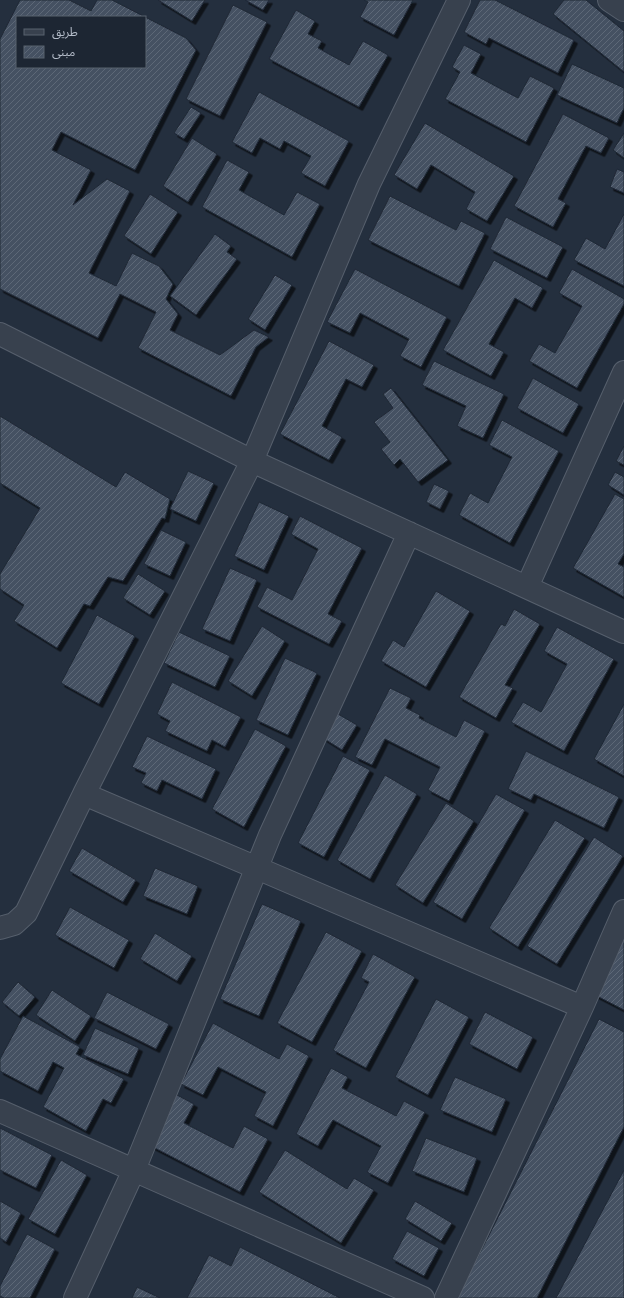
<svg xmlns="http://www.w3.org/2000/svg" width="624" height="1298" viewBox="0 0 624 1298" font-family="'Source Sans 3','Noto Sans Arabic',sans-serif">
<defs>
<pattern id="building-hatch" width="6" height="6" patternUnits="userSpaceOnUse"><rect width="6" height="6" fill="#455162"/><path d="M-1 1l2-2M0 6l6-6M5 7l2-2" fill="none" stroke="#5d6877"/></pattern>
<filter id="shadow"><feDropShadow dx="3.5" dy="3.5" stdDeviation="0" flood-color="#0009"/></filter>
</defs>
<rect width="100%" height="100%" fill="#242f3e"/>
<path fill="url(#building-hatch)" stroke="#1f2835" fill-rule="evenodd" filter="url(#shadow)" d="M20 0H69L91 11 97 0H112L186 38 196 50 135 170 61 132 52 150 91 170 73 205 107 179 130 191 89 273 116 286 132 253 159 266 173 284 166 299 178 314 170 330 220 355 254 330 269 337 256 347 231 396 138 348 156 312 120 294 98 338 0 289V39ZM17 17H145V67H17Z
M158 0H205L192 21Z
M245 0H269L263 10Z
M364 0H413L394 35 360 17 368 2Z
M480 0H495L574 40 558 73 489 38 486 44 464 32Z
M564 0H586L624 31V72L553 14Z
M233 5 267 22 220 116 186 99Z
M296 10 315 21 308 34 322 41 318 48 349 65 363 41 388 55 359 107 269 59Z
M464 45 481 54 471 73 518 98 530 76 554 88 526 142 445 99 460 72 452 67Z
M572 64 624 88V108L617 123 557 95Z
M259 92 349 141 325 186 301 173 311 156 284 141 280 149 260 138 252 153 232 142Z
M191 107 201 113 184 139 174 133Z
M563 114 609 138 601 153 586 146 558 199 566 203 553 227 514 206Z
M425 123 514 176 487 221 466 209 475 192 431 165 417 189 394 175Z
M624 133V158L613 150Z
M192 138 217 154 188 202 163 186Z
M227 160 249 172 239 190 284 215 297 192 320 204 292 257 202 207Z
M617 169 624 172V193L610 187Z
M150 194 178 212 151 254 124 236Z
M390 196 456 230 461 221 485 233 459 286 368 240Z
M624 214V286L574 260 586 238 605 249Z
M506 217 563 247 547 278 490 249Z
M215 234 231 246 227 252 237 259 196 315 170 296Z
M494 260 543 288 532 308 515 298 489 344 504 352 491 376 443 350Z
M355 269 447 317 421 367 400 356 409 339 360 313 350 333 327 322Z
M572 269 624 299V304L577 388 529 361 539 344 555 353 582 306 559 293Z
M275 275 292 285 265 330 248 319Z
M329 341 374 365 362 387 346 379 322 426 342 437 329 460 280 434Z
M434 361 504 394 483 438 457 426 466 406 422 385Z
M533 378 579 404 563 433 517 408Z
M391 388 448 460 418 482 400 459 394 465 381 449 390 442 374 422 393 408 383 394Z
M0 416 116 487 125 472 170 499 165 519 162 518 123 581 108 577 90 606 84 604 57 648 14 621 24 605 0 589V574L40 508 0 483Z
M502 420 559 451 510 543 459 515 470 493 488 503 512 457 489 445Z
M624 446V465L616 461Z
M188 471 214 483 196 521 170 509Z
M615 472 624 477V495L608 485Z
M434 484 449 491 440 509 426 502Z
M615 494 624 499V554L618 564 624 567V597L573 568Z
M259 502 289 516 264 570 234 556Z
M300 516 362 548 328 614 342 621 329 644 257 607 267 587 292 600 318 549 291 534Z
M161 530 186 542 170 576 144 564Z
M230 568 257 580 230 641 202 629Z
M138 574 165 591 150 615 123 598Z
M436 591 470 611 426 687 381 661 393 640 404 647Z
M514 609 540 624 505 685 513 688 496 718 459 697 501 624 505 626Z
M97 615 135 636 99 704 61 683Z
M262 626 285 641 252 696 228 681Z
M557 627 614 659 564 751 511 722 523 702 541 712 567 664 544 651Z
M179 632 230 656 215 687 164 663Z
M285 658 317 673 288 735 256 720Z
M172 682 241 717 225 747 212 740 207 751 165 731 170 721 157 714Z
M390 688 411 698 406 708 420 715 419 718 456 737 464 720 485 731 449 801 428 790 440 767 385 739 372 765 355 757Z
M624 704V776L594 759Z
M338 714 357 725 342 750 323 738Z
M255 729 286 746 244 827 212 809Z
M147 736 216 769 202 799 162 780 157 791 141 783 146 773 132 767Z
M526 751 619 797 604 828 534 794 531 800 508 789Z
M343 756 370 770 324 857 298 843Z
M385 775 417 794 370 879 337 860Z
M496 794 525 810 462 919 433 902Z
M446 803 474 821 423 903 395 885Z
M555 820 585 838 518 947 489 928Z
M594 837 623 856 557 964 527 946Z
M82 848 136 880 123 902 69 871Z
M155 868 198 886 187 914 143 896Z
M262 904 301 921 259 1016 220 999Z
M70 907 129 940 114 968 55 935Z
M326 932 362 951 312 1042 277 1023Z
M155 933 192 956 177 981 140 959Z
M624 938V1010L595 995Z
M373 954 415 977 366 1068 333 1050 369 982 361 978Z
M18 982 35 997 19 1016 2 1002Z
M52 990 91 1016 75 1041 36 1015Z
M107 992 169 1024 156 1049 94 1018Z
M436 999 469 1017 428 1095 395 1077Z
M485 1012 533 1037 517 1069 469 1044Z
M23 1016 80 1047 76 1054 124 1079 111 1103 103 1099 86 1131 43 1107 64 1068 53 1062 38 1091 0 1071V1059Z
M599 1019 624 1032V1127L537 1298H457Z
M213 1023 279 1059 287 1044 309 1056 273 1126 254 1116 266 1092 218 1067 203 1095 181 1084Z
M95 1028 139 1048 128 1074 83 1055Z
M331 1068 348 1077 342 1088 396 1116 404 1101 425 1112 388 1183 367 1172 381 1146 333 1120 318 1146 296 1134Z
M455 1077 506 1099 492 1132 440 1110Z
M175 1094 194 1104 184 1123 233 1148 244 1126 268 1139 240 1192 149 1145Z
M0 1128 52 1155 36 1188 0 1170Z
M426 1138 477 1158 464 1192 412 1171Z
M285 1150 347 1189 354 1178 374 1190 341 1243 259 1192Z
M61 1160 87 1175 55 1234 28 1219Z
M624 1170V1298H556Z
M0 1201 21 1213 6 1242 0 1238Z
M415 1201 452 1223 441 1241 405 1219Z
M407 1231 439 1248 424 1276 392 1259Z
M27 1234 55 1249 30 1298H4L0 1296V1286Z
M240 1247 340 1298H187L209 1255 231 1266Z
M137 1287 160 1298H132Z"/>
<g fill="none" stroke-linecap="round" stroke-linejoin="round">
<g stroke="#565f6c" stroke-width="24">
<path id="street" d="M459 0 369 184 252 461 84 794 582 1007
M609 0 624 10
M0 334 252 461 624 632
M527 587 624 372
M0 928 14 924 26 913 84 794
M0 1111 423 1298
M75 1298 134 1170 270 835 409 533
M446 1298 582 1007 624 911"/>
</g>
<use href="#street" stroke="#38414e" stroke-width="22"/>
</g>
<rect x="16" y="16" width="130" height="52" fill="#1d2633" stroke="#59626f"/>
<rect x="24" y="29" width="20" height="6" fill="#38414e" stroke="#59626f"/>
<text x="52" y="36" font-size="12" fill="#b4bcc9">طريق</text>
<rect x="24" y="46" width="20" height="12" fill="url(#building-hatch)" stroke="#59626f"/>
<text x="52" y="56" font-size="12" fill="#b4bcc9">مبنى</text>
</svg>
